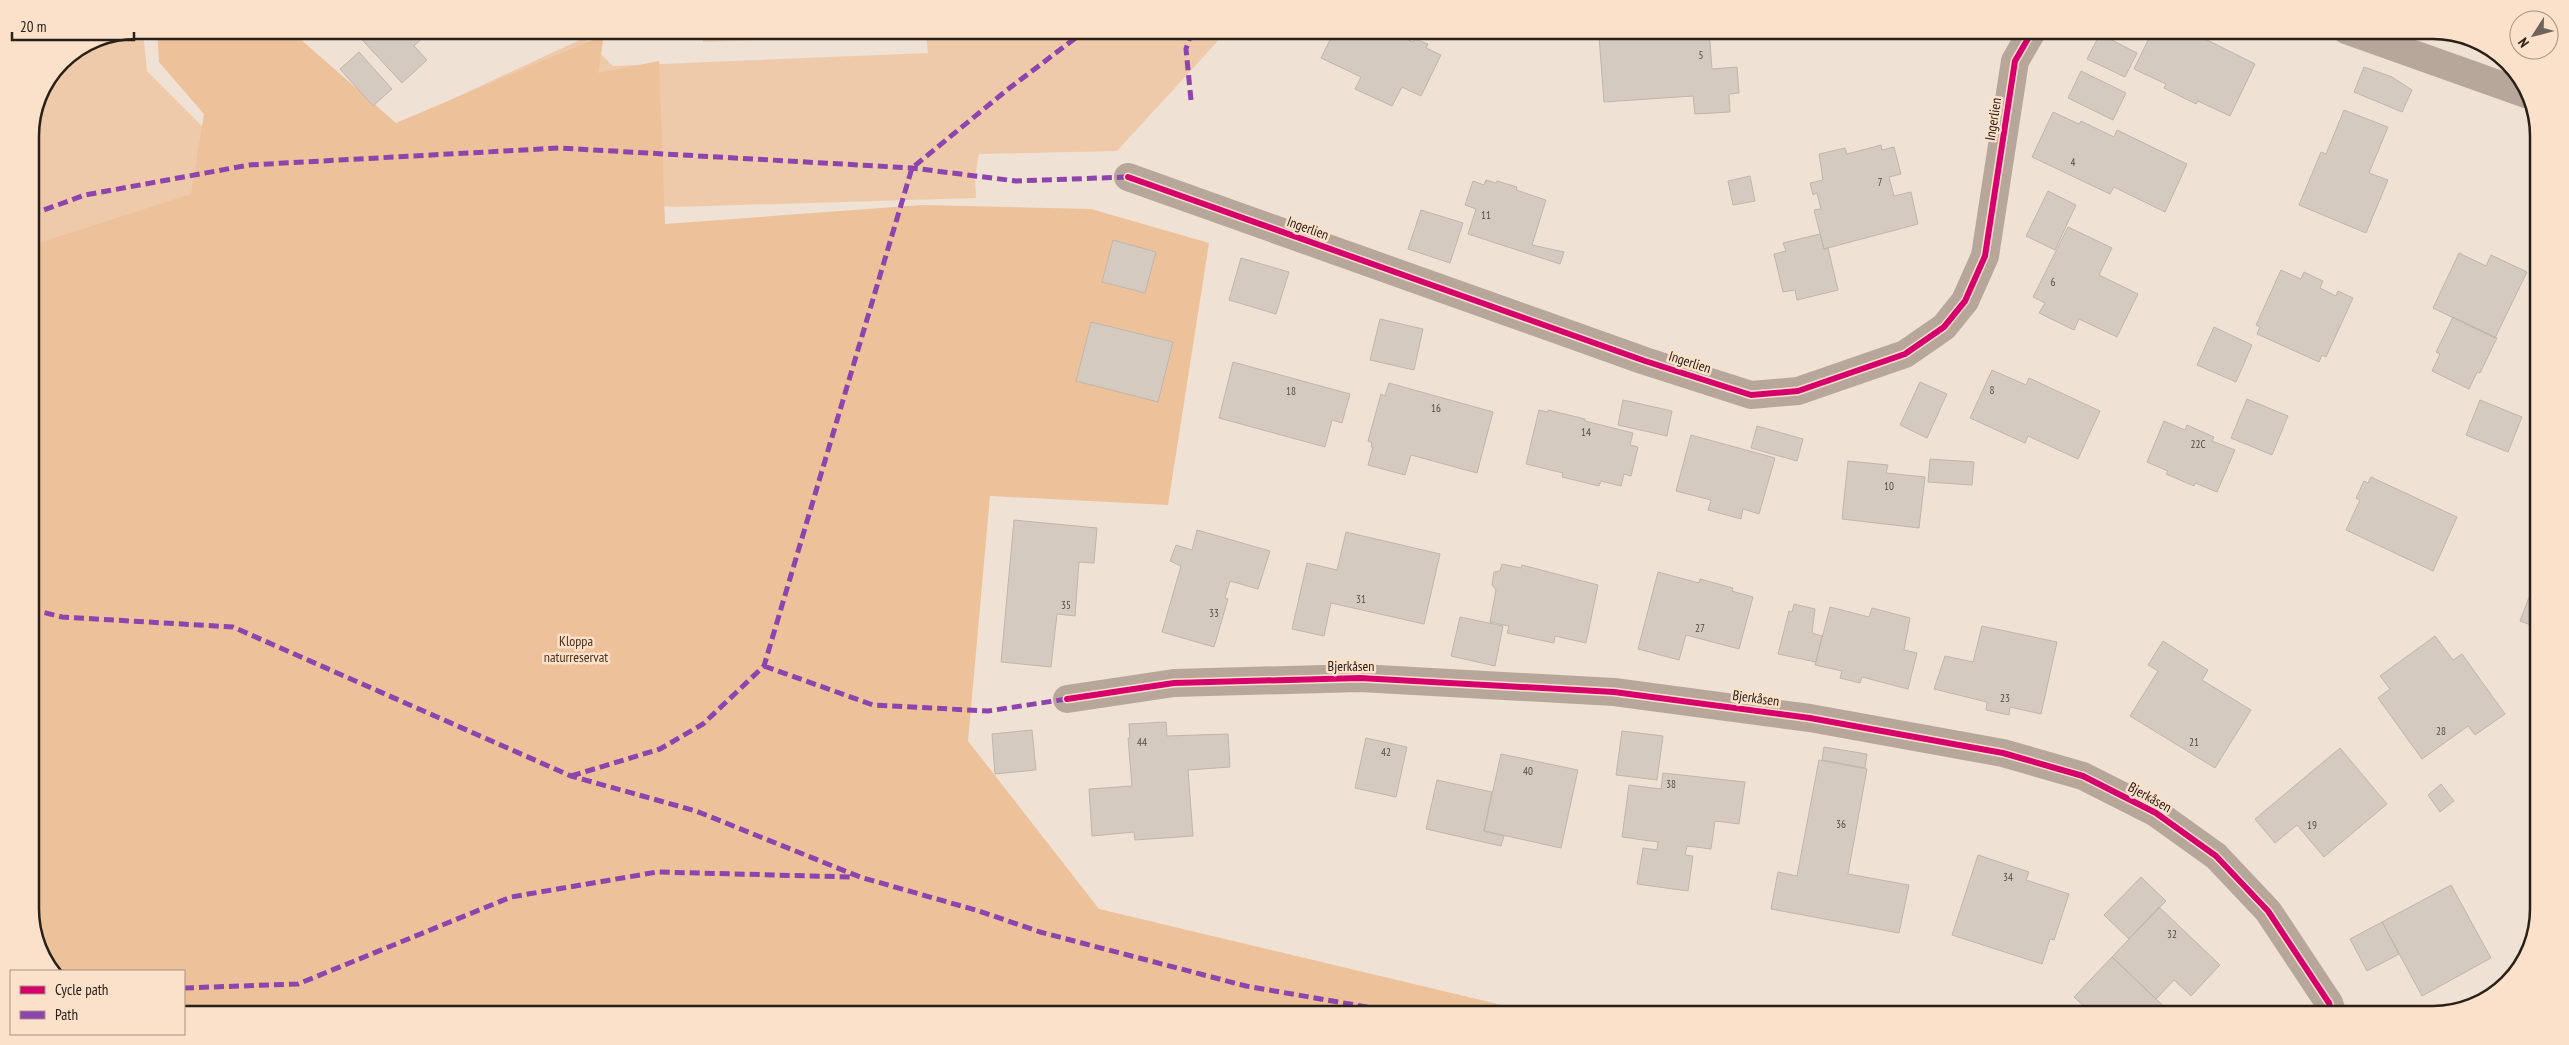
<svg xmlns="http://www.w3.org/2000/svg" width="2569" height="1045" viewBox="0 0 2569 1045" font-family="'PT Sans Narrow',sans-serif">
<rect width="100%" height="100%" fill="#f0e1d5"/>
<path fill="#efcaaa" d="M135 30H143L147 71 207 131 375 135 584 38 613 66 928 53 926 34 703 42 702 30H1228L1117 151 979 154 975 176 976 198 676 207 345 190 30 268V129L38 95 61 61 95 38Z"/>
<path fill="#edc19a" d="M157 30H290L396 123 604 35 598 73 659 61 665 224 922 205 1091 209 1209 243 1168 505 990 496 968 741 1099 909 1544 1015H184V971H51L30 917V246L191 194 204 114 159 62Z"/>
<path fill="#d4cac0" stroke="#c0b5ac" d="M353 30H431L414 46 427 60 402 83Z
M1335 30H1398L1396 34 1413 42 1415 39 1428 44 1426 48 1441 55 1421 96 1402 87 1392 106 1355 89 1361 77 1321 58Z
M1647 30H1709L1712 69 1737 67 1739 93 1729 94 1730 112 1695 114 1693 96 1604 102 1599 36 1647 33Z
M2153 30H2187L2255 64 2230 116 2198 101 2196 104 2164 88 2166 84 2134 69Z
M2450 33 2474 38 2482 44V46Z
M2100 34 2137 53 2125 77 2087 59Z
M359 52 392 89 373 106 340 69Z
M2364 67 2392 77 2412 90 2402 112 2354 92Z
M2081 71 2126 93 2113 120 2068 98Z
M2344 110 2388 127 2369 173 2388 180 2366 233 2299 205 2321 152 2326 154Z
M2053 112 2079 124 2081 121 2114 137 2117 130 2187 164 2165 212 2114 187 2110 194 2032 157Z
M1881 145 1882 150 1894 147 1901 174 1889 177 1894 196 1911 192 1918 224 1824 249 1814 210 1821 209 1817 193 1813 195 1810 183 1823 180 1819 154 1845 148 1847 154Z
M1750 176 1755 201 1733 205 1728 181Z
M1486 180 1496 183 1497 181 1517 187 1516 190 1546 200 1532 245 1564 252 1560 264 1468 234 1476 209 1465 205 1473 181 1484 185Z
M2048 191 2076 205 2055 250 2026 236Z
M1421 210 1463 223 1450 263 1408 249Z
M2068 227 2112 248 2099 275 2138 294 2117 337 2079 319 2074 330 2039 313 2045 303 2033 297Z
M1820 234 1824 249 1828 248 1838 290 1797 300 1795 290 1783 292 1774 254 1786 251 1783 243Z
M1113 240 1156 252 1145 293 1102 282Z
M2459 253 2486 266 2491 255 2527 272 2495 338 2433 308Z
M1241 258 1289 272 1276 314 1229 300Z
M2281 270 2301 279 2304 272 2323 281 2320 288 2336 296 2338 291 2353 298 2326 357 2322 355 2319 362 2257 334 2260 327 2256 325Z
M2453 317 2497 338 2480 373 2477 372 2469 389 2432 371 2440 354 2436 352Z
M1380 319 1423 329 1414 370 1370 360Z
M1091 322 1173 342 1158 402 1076 381Z
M2214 327 2252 345 2236 382 2197 365Z
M1233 362 1350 394 1342 423 1332 420 1325 447 1219 418Z
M1992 370 2026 385 2029 378 2100 411 2078 459 2028 436 2025 443 1970 418Z
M1920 382 1947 394 1927 438 1900 425Z
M1389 383 1493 412 1477 473 1411 455 1405 475 1368 465 1373 447H1371L1372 443 1368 441 1381 394 1385 396Z
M2247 399 2288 416 2272 455 2231 438Z
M1623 400 1672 411 1667 436 1618 425Z
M2480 400 2522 417 2508 452 2466 435Z
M1539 410 1548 412V410L1585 419V421L1633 433 1630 445 1638 447 1631 476 1624 474 1621 486 1601 481 1599 486 1562 477 1563 473 1526 464Z
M2164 421 2185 430 2187 425 2214 437 2212 441 2235 450 2217 492 2195 483 2194 486 2166 474 2168 471 2147 462Z
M1757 426 1803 439 1797 461 1751 448Z
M1691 435 1775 458 1759 514 1743 509 1741 519 1708 510 1711 500 1676 491Z
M1930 459 1974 462 1972 485 1928 482Z
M1848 461 1888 465 1886 473 1925 477 1919 528 1842 519Z
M2371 477 2457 517 2433 571 2346 530 2360 500 2356 498 2364 481 2368 483Z
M1014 520 1097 528 1094 563 1079 562 1075 616 1057 614 1051 667 1001 662Z
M1197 530 1270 551 1258 589 1230 581 1225 598 1228 599 1214 647 1162 632 1181 566 1170 561 1176 545 1192 550Z
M1346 532 1440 554 1424 624 1331 603 1324 636 1292 629 1307 563 1337 570Z
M1502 564 1521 568 1522 565 1598 585 1586 643 1555 636 1554 643 1507 633 1509 626 1490 622 1496 590 1492 585 1494 572 1500 571Z
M2539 571V628L2520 621Z
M1658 572 1699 583 1700 579 1733 588 1732 591 1753 597 1739 649 1686 635 1679 660 1638 649Z
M1794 604 1815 609 1812 633 1822 636 1816 662 1778 654 1789 611 1792 612Z
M1830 607 1869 617 1872 608 1910 618 1904 650 1917 653 1908 689 1862 677 1860 683 1840 678 1842 671 1815 665Z
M1460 617 1503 626 1495 666 1451 656Z
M1982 626 2057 642 2041 714 2010 707 2009 715 1986 710 1987 702 1934 689 1945 656 1973 662Z
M2435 636 2453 660 2462 654 2505 714 2475 735 2468 726 2422 759 2378 698 2390 689 2380 676Z
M2163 641 2208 670 2202 680 2251 710 2215 768 2130 716 2158 671 2148 665Z
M1166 722 1167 736 1228 734 1230 767 1188 770 1193 836 1135 840 1134 832 1092 836 1089 789 1132 786 1128 738H1130L1129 724Z
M1032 730 1036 770 995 774 992 734Z
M1622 731 1663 736 1657 780 1616 775Z
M1366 738 1407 747 1396 797 1355 788Z
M1824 747 1867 754 1865 768 1822 760Z
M2340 748 2387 804 2324 857 2297 825 2275 843 2255 819Z
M1501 754 1578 770 1561 848 1484 831Z
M1819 760 1867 769 1848 874 1909 885 1899 933 1771 909 1778 872 1797 876Z
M1663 773 1745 782 1739 824 1715 821 1711 849 1687 846 1685 855 1693 856 1688 891 1637 884 1643 848 1657 850 1658 842 1622 837 1629 785 1661 789Z
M1437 780 1492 792 1484 831 1504 836 1501 846 1426 829Z
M2441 784 2454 801 2440 812 2428 795Z
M2539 811V826L2531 818Z
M1978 855 2029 872 2026 880 2069 894 2054 940 2050 939 2042 964 1952 935Z
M2141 877 2166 901 2129 939 2104 915Z
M2451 885 2491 958 2422 996 2382 922Z
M2159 907 2220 965 2191 996 2174 980 2156 999 2112 957Z
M2382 922 2399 954 2367 971 2350 939Z
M2112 957 2156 999 2173 1015H2079L2086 1008 2074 997Z"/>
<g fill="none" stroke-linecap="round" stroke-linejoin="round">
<path stroke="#b7a79a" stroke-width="28" d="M2346 30 2526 94
M1128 177 1645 361 1751 395 1798 391 1905 354 1944 327 1965 301 1985 256 2015 61 2033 30
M1067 699 1174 683 1360 678 1614 692 1810 718 2003 753 2083 776 2156 813 2216 856 2268 911 2329 1003 2333 1015"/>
<path stroke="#8e44ad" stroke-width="5" stroke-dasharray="10 5" stroke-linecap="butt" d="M1191 100 1186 49 1192 30
M30 215 85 195 249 165 559 148 912 168 1016 181 1128 177
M30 609 62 617 233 627 571 776 696 811 860 877 979 911 1040 932 1246 986 1413 1015
M764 666 873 705 988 711 1067 699
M571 776 660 749 703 724 764 666 912 168 1007 90 1086 30
M184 988 298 984 511 897 657 872 853 877"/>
<g stroke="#fbe0ca" stroke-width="9">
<path id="cycleway" d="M1128 177 1645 361 1751 395 1798 391 1905 354 1944 327 1965 301 1985 256 2015 61 2033 30
M1067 699 1174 683 1360 678 1614 692 1810 718 2003 753 2083 776 2156 813 2216 856 2268 911 2329 1003 2333 1015"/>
</g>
<use href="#cycleway" stroke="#d6006c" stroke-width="6"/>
</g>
<g text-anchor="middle" stroke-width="5" stroke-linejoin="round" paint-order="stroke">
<g font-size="11" fill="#554b43">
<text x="1701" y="59">5</text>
<text x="2073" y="166">4</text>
<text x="1880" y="186">7</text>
<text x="1486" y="219">11</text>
<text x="2053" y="286">6</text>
<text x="1992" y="394">8</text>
<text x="1291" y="395">18</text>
<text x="1436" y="412">16</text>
<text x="1586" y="436">14</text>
<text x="2198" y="448">22C</text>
<text x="1889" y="490">10</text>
<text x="1361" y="603">31</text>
<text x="1066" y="609">35</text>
<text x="1214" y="617">33</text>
<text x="1700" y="632">27</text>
<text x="2005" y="702">23</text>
<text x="2441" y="735">28</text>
<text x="1142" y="746">44</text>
<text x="2194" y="746">21</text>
<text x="1386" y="756">42</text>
<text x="1528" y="775">40</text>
<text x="1671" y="788">38</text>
<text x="1841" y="828">36</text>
<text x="2312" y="829">19</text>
<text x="2008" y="881">34</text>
<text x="2172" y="938">32</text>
</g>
<g font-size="14" fill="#292018" stroke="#fbe0ca">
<text transform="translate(1993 119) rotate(-81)" y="5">Ingerlien</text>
<text transform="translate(1308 228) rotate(20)" y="5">Ingerlien</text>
<text transform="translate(1690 362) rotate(18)" y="5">Ingerlien</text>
<text x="1351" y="671">Bjerkåsen</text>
<text transform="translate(1756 698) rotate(8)" y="5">Bjerkåsen</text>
<text transform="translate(2150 797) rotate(29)" y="5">Bjerkåsen</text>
</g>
<g font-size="14" fill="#4d3116" stroke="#fbe0ca">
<text x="576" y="646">Kloppa<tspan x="576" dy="16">naturreservat</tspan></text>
</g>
</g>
<path d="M0 0H2569V1045H0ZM136 39H2433A97 97 0 0 1 2530 136V909A97 97 0 0 1 2433 1006H136A97 97 0 0 1 39 909V136A97 97 0 0 1 136 39Z" fill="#fbe0ca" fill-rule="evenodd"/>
<path fill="none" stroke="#292018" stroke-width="2.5" d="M136 39H2433A97 97 0 0 1 2530 136V909A97 97 0 0 1 2433 1006H136A97 97 0 0 1 39 909V136A97 97 0 0 1 136 39Z"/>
<rect x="10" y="970" width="175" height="65" fill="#fbe0ca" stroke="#a79383"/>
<rect x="20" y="986" width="25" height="8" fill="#d6006c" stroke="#a79383"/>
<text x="55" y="995" font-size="15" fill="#292018">Cycle path</text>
<rect x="20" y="1011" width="25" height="8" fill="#8e44ad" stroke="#a79383"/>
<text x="55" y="1020" font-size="15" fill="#292018">Path</text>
<g transform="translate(2534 35) rotate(234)"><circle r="24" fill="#fbe0ca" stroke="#a79383"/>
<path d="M0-4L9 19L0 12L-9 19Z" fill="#6f645a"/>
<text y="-8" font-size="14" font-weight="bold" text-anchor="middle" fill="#292018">N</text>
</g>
<path d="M12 32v8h122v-8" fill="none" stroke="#292018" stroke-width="2.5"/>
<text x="20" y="32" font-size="15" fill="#292018" stroke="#fbe0ca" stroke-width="4" paint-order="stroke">20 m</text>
</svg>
